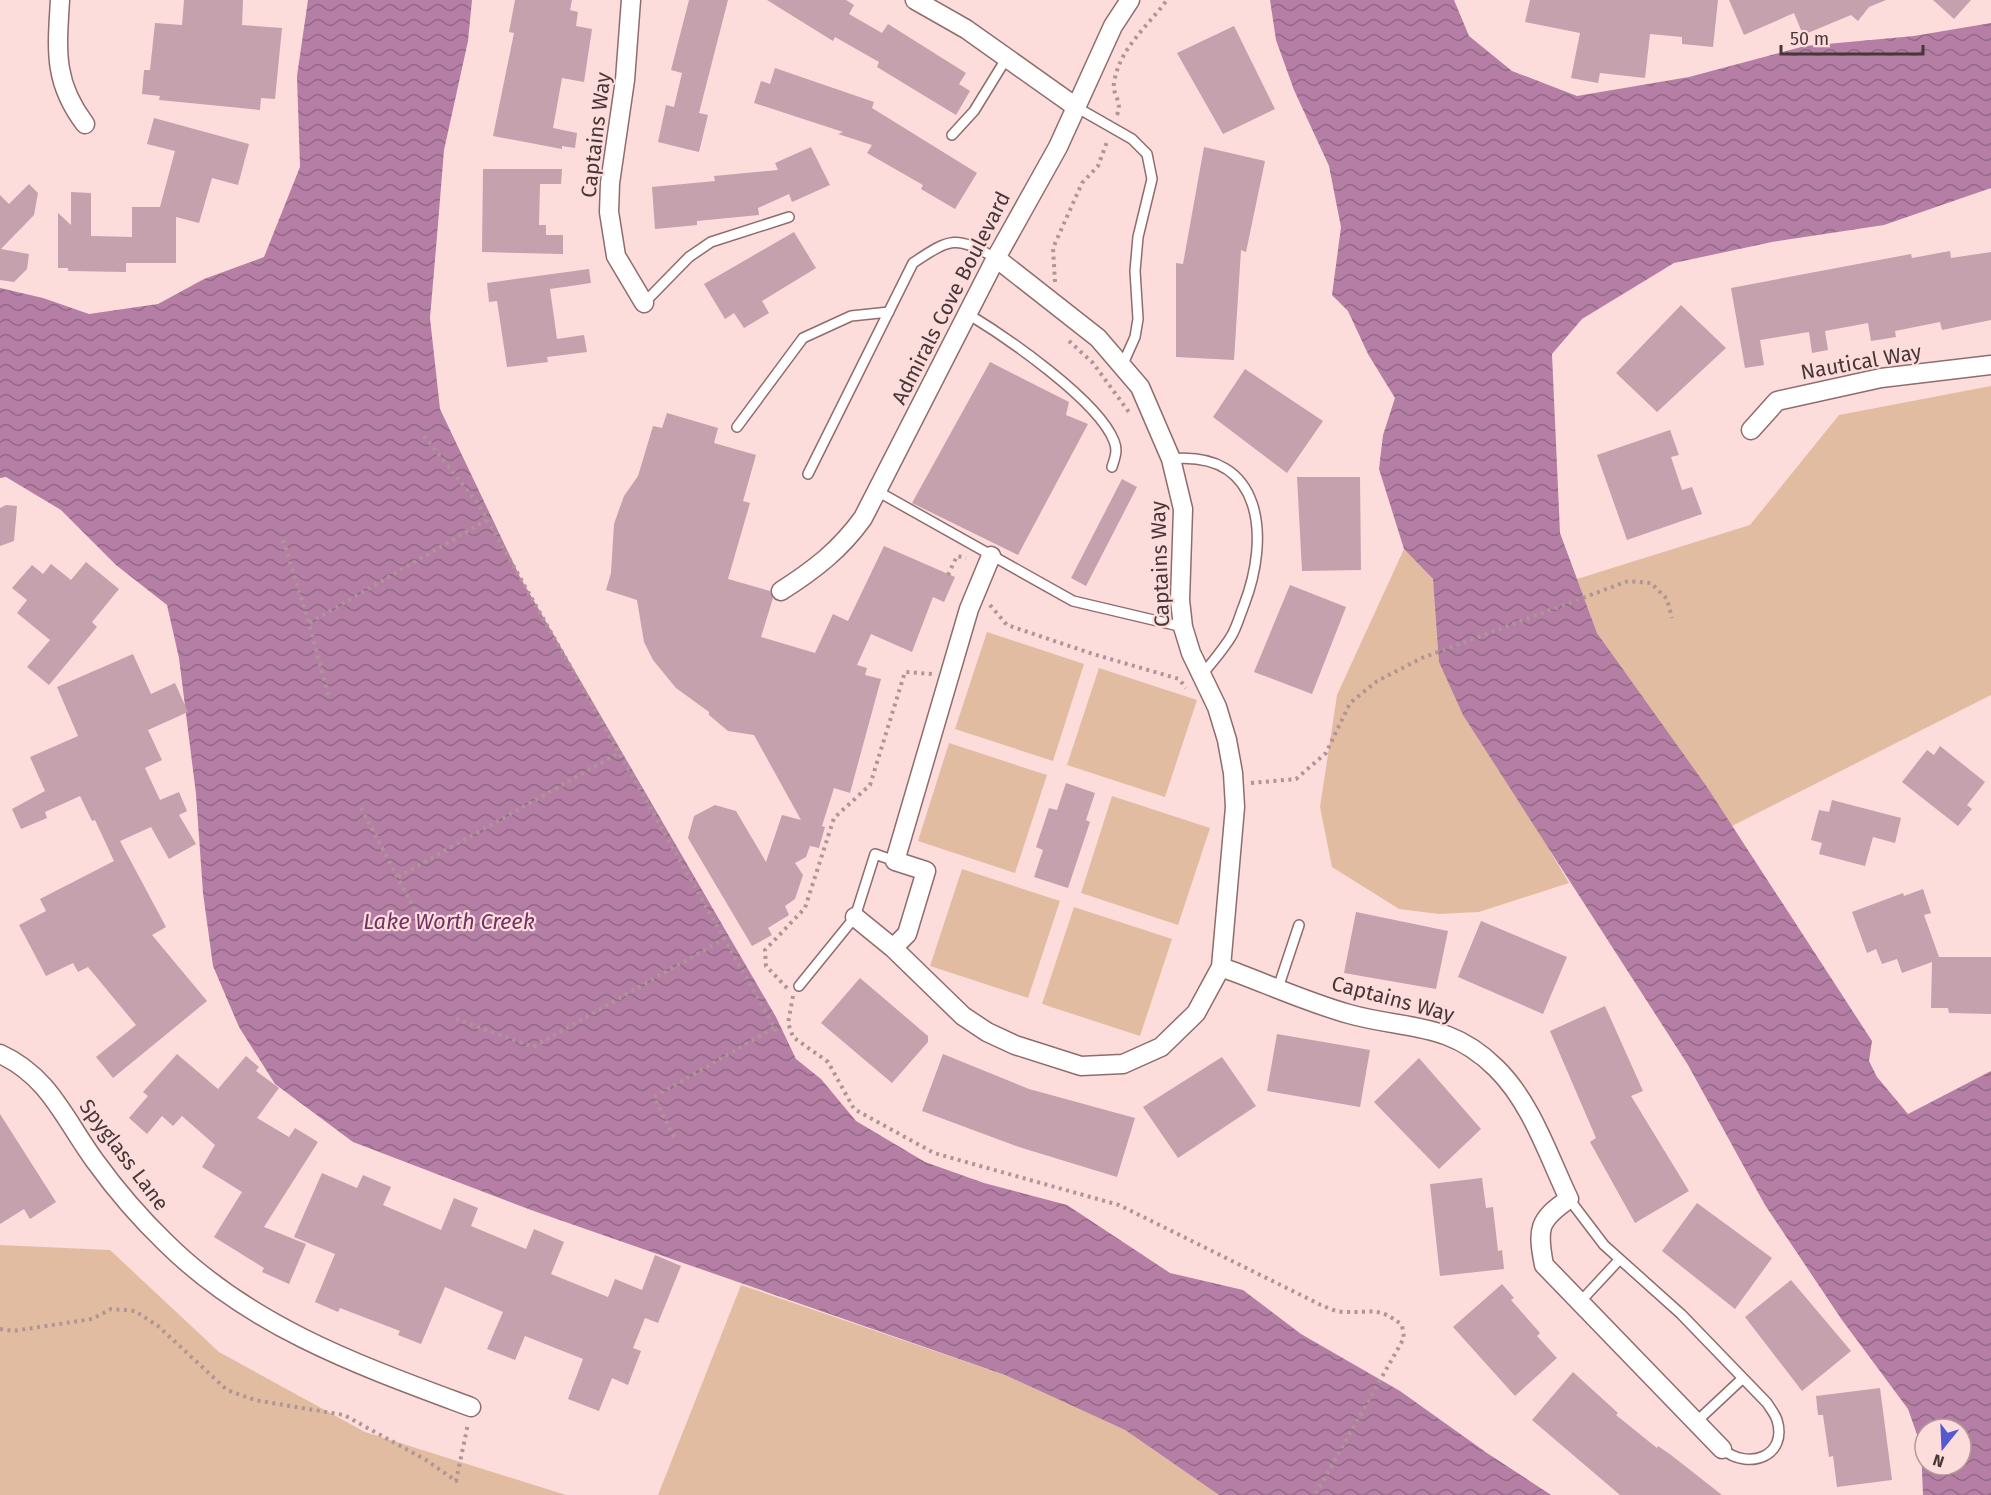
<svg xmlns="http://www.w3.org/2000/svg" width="1991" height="1495" viewBox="0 0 1991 1495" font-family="'Fira Sans',sans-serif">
<defs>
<pattern id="water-waves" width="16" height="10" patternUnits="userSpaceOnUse" patternTransform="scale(1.5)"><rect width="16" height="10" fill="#b47ea5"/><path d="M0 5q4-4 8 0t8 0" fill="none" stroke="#946887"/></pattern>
</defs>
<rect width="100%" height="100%" fill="#fddcdc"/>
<path fill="#e2bca1" d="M1991 386V695L1732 826 1597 633 1577 579 1750 525 1839 415Z
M1404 549 1433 579 1436 610 1542 837 1569 883 1479 912 1439 914 1399 909 1332 867 1320 807 1337 695Z
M987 632 1084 664 1053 761 955 729Z
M1099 668 1197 700 1165 797 1067 765Z
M949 743 1047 775 1015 873 918 841Z
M1112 796 1210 828 1178 925 1081 893Z
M962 869 1060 901 1028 998 930 966Z
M1074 907 1172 939 1140 1036 1042 1004Z
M0 1245 110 1250 219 1352 365 1432 566 1495H0Z
M741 1285 1005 1375 1125 1430 1219 1495H658Z"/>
<path fill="url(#water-waves)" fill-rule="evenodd" d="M308 0H472L468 41 444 150 437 236 430 318 440 409 520 577 776 1017 796 1059 821 1079 856 1121 925 1162 984 1183 1067 1205 1170 1273 1243 1290 1301 1334 1400 1391 1487 1453 1551 1495H1219L1125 1430 1005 1375 531 1210 353 1142 275 1084 239 1027 213 966 203 893 196 794 179 658 167 605 116 565 61 510 6 477 0 478V288L43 298 89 314 158 304 204 279 264 257 300 167 297 76Z
M1270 0H1454L1469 36 1512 71 1577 96 1689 77 1805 46 1914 36 1991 23V188L1884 225 1772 242 1674 263 1582 319 1552 354 1560 533 1597 633 1707 787 1872 1041 1869 1061 1877 1077 1908 1114 1991 1071V1495H1923L1921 1446 1908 1409 1842 1320 1765 1205 1688 1065 1463 715 1439 662 1433 579 1404 549 1379 469 1383 435 1395 398 1368 354 1348 311 1332 295 1341 227 1329 166 1294 90 1276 40ZM1925 1429H1961V1465H1925Z"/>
<path fill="#c5a0ad" d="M184 0H243L242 25 282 28 275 99 261 98 260 110 159 100 160 96 142 94 144 70H150L155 23 182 25Z
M515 0H572L570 10 578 12 576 26 592 29 584 82 562 78 553 128 577 133 575 148 562 146V149L493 136 514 33 509 32Z
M689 0H728L699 113 708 115 699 152 658 142 666 105 674 107 682 73 671 70Z
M767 0H846L854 5 849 14 882 33 888 24 966 73 959 84 970 91 956 115 877 67 879 62 835 37 833 41Z
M1530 0H1718L1713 47 1682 44V37L1650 34 1645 78 1600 73 1598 83 1571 78 1580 33 1525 22Z
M1729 0H1886L1869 7 1858 21 1851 15 1803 35 1794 13 1744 35Z
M1933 0H1971L1954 19Z
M1234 26 1275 109 1223 134 1177 53Z
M775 68 874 102 872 108 977 173 955 209 921 189 923 185 867 153 872 145 838 134 843 132 754 103 761 81 770 84Z
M154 118 249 144 238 185 212 178 199 223 176 217V263H126V272L68 271V268H58V213L71 225V192L91 193V236L132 237V207H160L175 151 147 144Z
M811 147 830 185 792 202 789 194 758 208 759 215 697 221V225L655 229 652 187 715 181 714 176 778 170 775 163Z
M1204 147 1265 161 1246 252 1241 250 1234 360 1176 357V263L1183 264Z
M483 169H562L561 184H540L539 225H546V235H563V254L482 252Z
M29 184 38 193 34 215 1 249 29 254 27 269 14 282 0 280V195L9 204Z
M794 232 816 268 762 301 769 313 744 328 734 313 725 319 704 284Z
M1950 251 1951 258 1991 252V320L1942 330 1940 322 1895 331 1896 337 1871 341 1868 323 1825 331 1828 350 1812 353 1809 332 1760 340 1764 365 1745 368 1731 288 1911 254 1912 258Z
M589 269 591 283 550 289 557 339 584 335 587 352 547 357 548 362 507 367 497 301 489 302 487 283Z
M1681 305 1726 348 1657 412 1616 373Z
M990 362 1069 402 1066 415 1088 424 1018 555 912 503Z
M1245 369 1323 421 1287 473 1213 417Z
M667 413 718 428 714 443 756 455 743 501 750 503 728 579 770 591 773 598 761 637 815 653 833 614 848 621 884 546 955 577 944 602 933 597 912 652 871 634 857 665 867 668 865 675 881 679 850 793 834 788 822 826 825 827 819 848 810 846 806 857 795 863 803 875 795 899 785 906 789 915 768 928 772 935 752 946 688 838 694 816 715 805 736 811 766 862 782 815 801 820 754 735 728 731 709 715V712L676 688 653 660 644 642 637 600 606 590 611 573 614 524 624 496 638 476 653 426 662 428Z
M1670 430 1679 455 1671 457 1682 490 1692 487 1702 514 1627 540 1597 455Z
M1297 477H1360L1361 570 1302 571Z
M1122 479 1137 487 1086 586 1071 578Z
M6 505 17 506 14 541 0 546V508Z
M86 562 119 589 92 622 97 627 49 685 27 667 50 640 17 613 27 600 12 588 32 565 43 574 51 564 71 580Z
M1290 585 1346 607 1312 694 1254 672Z
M133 654 151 694 175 683 188 712 148 730 162 760 145 768 160 800 179 792 187 811 179 815 196 844 169 859 151 827 120 841 166 927 152 935 207 1001 113 1078 96 1057 136 1025 88 967 78 972 73 963 46 976 19 925 46 911 40 899 114 861 95 820 92 821 80 796 45 812 47 818 21 829 12 809 45 791 30 757 78 736 57 687Z
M1940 746 1985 782 1967 805 1972 809 1958 826 1902 782 1927 750 1934 755Z
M1066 783 1095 793 1086 820 1090 822 1068 888 1034 877 1043 850 1036 847 1049 808 1057 810Z
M1832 800 1901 818 1895 843 1873 837 1865 866 1819 854 1822 843 1811 840 1819 810 1829 812Z
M1923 889 1931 913 1924 915 1939 957H1991V1014L1949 1013 1948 1008H1931L1932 962 1902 973 1897 959 1882 964 1876 949 1867 953 1852 912 1903 893 1904 896Z
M1356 912 1448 931 1436 989 1344 973Z
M1481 921 1567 957 1543 1014 1458 977Z
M860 978 928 1036V1042L892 1083 821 1023Z
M1605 1006 1643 1091 1631 1096 1689 1191 1635 1223 1590 1142 1596 1138 1550 1031Z
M1277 1034 1370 1050 1360 1107 1267 1091Z
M177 1054 218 1089 246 1056 259 1067 256 1071 279 1088 257 1118 289 1137 295 1128 318 1142 264 1227 306 1244 289 1284 262 1272 264 1268 214 1237 242 1192 202 1167 215 1145 182 1116 173 1126 162 1116 147 1134 129 1118 148 1096 143 1092Z
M943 1054 1029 1089 1135 1118 1117 1177 1019 1147 922 1111Z
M1222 1057 1256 1106 1178 1158 1143 1107Z
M1419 1058 1481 1129 1439 1169 1374 1102Z
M0 1114 56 1202 30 1219 24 1209 0 1224Z
M322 1173 357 1188 363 1175 391 1187 383 1205 441 1230 454 1198 478 1208 471 1226 526 1249 534 1229 564 1242 551 1274 608 1297 615 1279 642 1290 655 1255 681 1266 658 1323 645 1318 633 1348 641 1351 628 1385 612 1378 599 1411 568 1399 583 1359 525 1336 515 1360 487 1349 503 1312 445 1287 421 1344 398 1335 400 1331 340 1308 338 1312 315 1302 335 1254 294 1237Z
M1482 1178 1486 1208 1493 1207 1498 1251 1502 1250 1504 1269 1440 1276 1430 1184Z
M1697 1203 1772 1258 1735 1309 1662 1251Z
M1791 1280 1851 1351 1802 1391 1745 1317Z
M1502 1284 1514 1298 1511 1300 1540 1333 1537 1336 1557 1358 1515 1396 1453 1327Z
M1573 1372 1618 1413 1616 1415 1657 1448 1658 1446 1671 1455 1722 1495H1620L1532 1420Z
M1880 1388 1892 1480 1837 1487 1833 1456 1829 1457 1823 1415H1818L1816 1396Z"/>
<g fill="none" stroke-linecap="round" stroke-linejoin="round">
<g stroke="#906c6d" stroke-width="12">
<path id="lane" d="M1076 107 1132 139 1147 154 1152 179 1138 237 1135 271 1138 319 1135 337 1122 366
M952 135 974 111 1006 59
M644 303 689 257 711 242 789 217
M968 314C1006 337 1098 400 1114 441 1118 451 1115 457 1112 467
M737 427 803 338 851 316 889 312
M1171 459C1264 450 1270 538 1244 605 1240 615 1237 626 1232 635 1224 649 1212 662 1202 675
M808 474 913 263C952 237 955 236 996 258
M877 491 1073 601 1183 627
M799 986 855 917 875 854 895 861
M1278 988 1299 925
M1569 1199 1604 1245 1681 1314 1767 1403C1770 1408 1775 1414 1777 1420 1788 1456 1749 1471 1722 1449
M1580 1302 1619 1260
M1696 1422 1743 1378"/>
</g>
<g stroke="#906c6d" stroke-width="21">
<path id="street" d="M60 0C57 50 53 82 85 124
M631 0 625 80 610 183 609 212 616 256 644 303
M915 0 966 29 1076 107
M1751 430 1777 401 1881 378 1991 365
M781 591C814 570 840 550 863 518L996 258 1058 147 1113 26 1130 0
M855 917 893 948 963 1016 987 1032 1015 1045 1081 1066 1123 1064 1161 1047 1196 1013 1221 967 1235 807 1233 773 1227 740 1217 707 1191 653 1183 627 1180 600 1183 509 1171 459 1140 387 1098 338 996 258
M893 948 907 934 926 871 895 861 969 609 991 556
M1221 967C1263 982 1306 1002 1349 1014 1406 1030 1449 1021 1496 1068 1531 1102 1548 1155 1569 1199 1538 1220 1537 1229 1544 1265L1722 1449
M0 1054C49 1076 65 1120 95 1161 116 1190 140 1218 166 1243 252 1328 361 1366 471 1407"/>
</g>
<path stroke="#b09596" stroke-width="4" stroke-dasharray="3 4.5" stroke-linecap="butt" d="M1117 115C1123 100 1112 96 1114 83 1119 49 1147 27 1167 0
M1055 282 1053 248 1082 183 1098 166 1108 139
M1069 341 1093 363 1131 415
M424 436 479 505 778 1034
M283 540 309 623
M948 575 957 556 966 558
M990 605 1007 625 1093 654 1179 679 1186 688
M328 695 309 623 487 520
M1251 783 1296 779 1326 753 1350 703 1377 681 1422 658 1628 581 1651 583 1667 599 1672 618
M361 808 425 929
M398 877 619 753
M787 988 766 966 765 950 805 908 834 818 870 785 905 672 933 674
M793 996 788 1023 793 1037 828 1062 854 1109 934 1153 1119 1205 1321 1305C1328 1308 1337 1312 1344 1312 1372 1313 1378 1306 1402 1325L1404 1338 1315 1495
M456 1019 533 1047 724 939
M674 1137 654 1097 774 1028
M0 1329 13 1331 92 1319 111 1309 135 1311 158 1326 227 1390 255 1400 344 1415 426 1460 456 1481 468 1424"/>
<use href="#lane" stroke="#fff" stroke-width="9"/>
<use href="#street" stroke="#fff" stroke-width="18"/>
</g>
<g text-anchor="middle" stroke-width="4.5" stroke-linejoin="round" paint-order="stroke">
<g font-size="21" fill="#483738" stroke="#fddcdc">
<text transform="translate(596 135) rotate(-83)" y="7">Captains Way</text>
<text transform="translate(951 298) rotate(-63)" y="7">Admirals Cove Boulevard</text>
<text transform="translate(1861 362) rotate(-10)" y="7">Nautical Way</text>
<text transform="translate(1160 564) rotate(-92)" y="7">Captains Way</text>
<text transform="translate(1393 999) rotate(15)" y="7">Captains Way</text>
<text transform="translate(124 1155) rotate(53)" y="7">Spyglass Lane</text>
</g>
<g font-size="22" font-style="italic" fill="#723063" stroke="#fddcdc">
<text x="449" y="929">Lake Worth Creek</text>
</g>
</g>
<g transform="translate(1943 1447) rotate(198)"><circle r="28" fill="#fddcdc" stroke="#b59a9a" stroke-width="1.5"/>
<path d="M0-4.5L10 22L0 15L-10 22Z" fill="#5459d0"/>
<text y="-9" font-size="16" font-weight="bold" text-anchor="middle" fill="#483738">N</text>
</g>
<path d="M1781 45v9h142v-9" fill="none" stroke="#483738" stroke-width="3"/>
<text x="1790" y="45" font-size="18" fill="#483738" stroke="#fddcdc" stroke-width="4.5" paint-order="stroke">50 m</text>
</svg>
